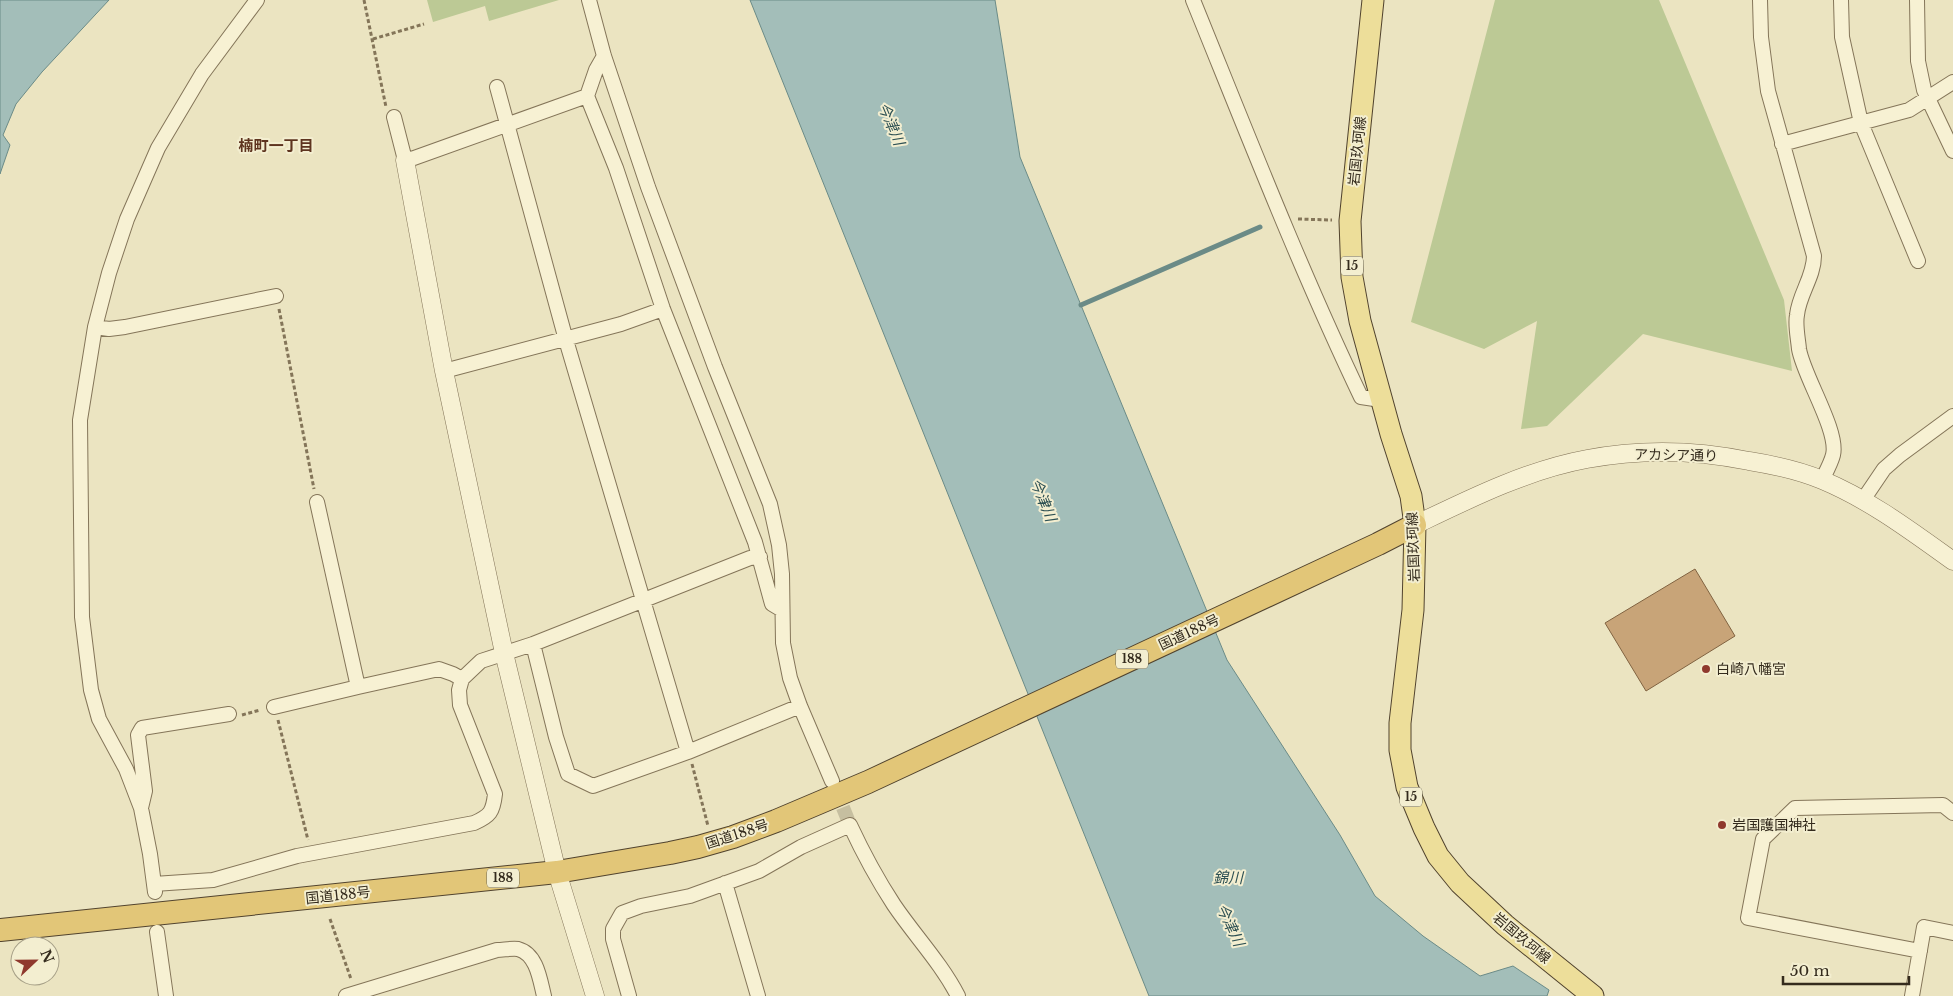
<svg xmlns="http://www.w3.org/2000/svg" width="1953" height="996" viewBox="0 0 1953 996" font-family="'Libre Baskerville','Noto Sans JP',serif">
<rect width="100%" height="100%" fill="#ebe4c1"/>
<path fill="#bcc995" d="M427 0H559L489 21 485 6 433 22Z
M1495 0H1659L1784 300 1792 371 1643 334 1547 426 1521 429 1537 321 1484 349 1411 322Z"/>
<path fill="#a3beb9" stroke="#6b8b87" d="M0 0H109L42 72 16 104 3 135 10 145 0 174Z
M750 0H995L1020 157 1227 660 1340 835 1375 896 1423 936 1480 976 1513 966 1549 990 1547 996H1149Z"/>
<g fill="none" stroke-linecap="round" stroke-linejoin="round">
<path stroke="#6b8b87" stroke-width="5" d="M1081 305 1260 227"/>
</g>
<path fill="#c8a478" stroke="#816341" d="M1695 569 1735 636 1646 691 1605 623Z"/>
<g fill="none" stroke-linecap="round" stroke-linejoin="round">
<path stroke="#c6bfa0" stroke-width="14" stroke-dasharray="14 7" stroke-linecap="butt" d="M835 788 850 825"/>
<g stroke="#847559" stroke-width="16">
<path id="minor" d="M589 0 604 56 648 187 715 367 770 504 779 545 782 574 783 643 790 678 800 706 832 781
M1193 0C1247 133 1299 267 1361 397L1381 400
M1760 0 1761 37 1768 91 1814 256C1814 277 1799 294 1797 315 1795 325 1798 338 1799 349 1803 375 1839 431 1833 455 1831 463 1826 472 1822 480
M1841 0 1842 37 1861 123 1918 261
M1917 0 1918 61 1924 90 1953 151
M497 87 566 340 688 752
M587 96 616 168 663 309 755 542 772 604 782 610
M394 117 405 160 414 158 587 96 596 70 604 56
M1782 144 1909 110 1953 82
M95 327 109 329 125 327 276 296
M444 371 621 324 663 309
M1863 500 1884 469 1900 455 1953 416
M317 502 358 687 439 669 453 674 462 679
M533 644 556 737 568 774 593 786 688 752 800 706
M274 707 358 687
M141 808 145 791 138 735 142 728 229 714
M725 883 758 996
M154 884 213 880 297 856 474 823C490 816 493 812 495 794L460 705 459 690 462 679 481 661 533 644 750 558 760 557
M155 892 150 854 141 808 126 769 99 719 91 690 82 617 80 420 95 327 109 273 127 219 158 148 202 74 257 0
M157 932 166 996
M1920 951 1748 918 1763 839 1795 808 1943 805 1953 813
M346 996 497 950C503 950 512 948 518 949 537 954 540 980 544 996
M629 996 613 939V929L622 913 641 906 690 896 759 871 801 847 850 825C863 853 877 879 894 905 915 936 941 963 958 996
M1912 996 1924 927 1953 933"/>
</g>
<g stroke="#847559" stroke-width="19">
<path id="tertiary" d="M405 160 444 371 504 653 557 872 595 996
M1415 525C1469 499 1527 470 1587 459 1640 449 1696 450 1749 461 1774 465 1798 470 1822 480 1870 500 1911 531 1953 561"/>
</g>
<g stroke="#51432e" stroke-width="23">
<path id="primary" d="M1373 0 1350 221 1352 277 1360 321 1391 434 1411 496 1415 525 1413 610 1400 723V750L1407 787 1424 828 1438 856 1460 883 1505 925 1593 996"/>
</g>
<g stroke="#51432e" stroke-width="24">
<path id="trunk" d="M0 930 557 872 670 853 698 847 733 837 776 821 868 782 1378 544 1415 525"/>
</g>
<path stroke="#847559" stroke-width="3" stroke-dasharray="4 2.5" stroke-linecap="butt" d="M364 0 386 107
M373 39 424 24
M1298 219 1332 220
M279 309 314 489
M242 715 260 710
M278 720 308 840
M692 764 708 826
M330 919 351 979"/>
<use href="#minor" stroke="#f7f1d3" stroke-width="14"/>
<use href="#tertiary" stroke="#f7f1d3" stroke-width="18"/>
<use href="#primary" stroke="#edde9a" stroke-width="21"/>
<use href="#trunk" stroke="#e2c678" stroke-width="22"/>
</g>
<g fill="#8f392d" stroke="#f3eed0" stroke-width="2">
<circle cx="1706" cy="669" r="5"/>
<circle cx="1722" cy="825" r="5"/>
</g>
<g text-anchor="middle" stroke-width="4" stroke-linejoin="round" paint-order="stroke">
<g fill="#f3eed0" stroke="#6d6653" stroke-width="1">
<rect x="1341" y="256.5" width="22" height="19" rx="4"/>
<rect x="1116" y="649.5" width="32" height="19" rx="4"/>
<rect x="1400" y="787.5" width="22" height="19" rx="4"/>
<rect x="487" y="868.5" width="32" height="19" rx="4"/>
</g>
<g font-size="12" font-weight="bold" fill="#342b1d">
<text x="1352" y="270">15</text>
<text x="1132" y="663">188</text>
<text x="1411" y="801">15</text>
<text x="503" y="882">188</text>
</g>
<g font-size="14" fill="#342b1d" stroke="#f3eed0">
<text transform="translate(1357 151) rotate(-84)" y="5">岩国玖珂線</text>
<text transform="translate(1676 455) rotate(1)" y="5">アカシア通り</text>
<text transform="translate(1413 547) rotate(-92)" y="5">岩国玖珂線</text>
<text transform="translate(1189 632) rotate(-25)" y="5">国道188号</text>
<text transform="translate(737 834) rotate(-18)" y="5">国道188号</text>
<text transform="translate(338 895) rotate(-6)" y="5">国道188号</text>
<text transform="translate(1522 938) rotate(40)" y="5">岩国玖珂線</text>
</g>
<g font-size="14" fill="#342b1d" stroke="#f3eed0" text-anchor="start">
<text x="1716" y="674">白崎八幡宮</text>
<text x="1732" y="830">岩国護国神社</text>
</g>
<g font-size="15" font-style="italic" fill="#2d5053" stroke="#f3eed0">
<text transform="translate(891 124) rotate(67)" y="5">今津川</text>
<text transform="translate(1043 500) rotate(68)" y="5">今津川</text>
<text x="1228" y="883">錦川</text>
<text transform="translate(1230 925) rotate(65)" y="5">今津川</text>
</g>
<g font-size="15" font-weight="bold" fill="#5e341f" stroke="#f3eed0">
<text x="276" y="151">楠町一丁目</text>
</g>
</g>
<g transform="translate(35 961) rotate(68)"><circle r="24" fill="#f3eed0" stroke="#a7a088"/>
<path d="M0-4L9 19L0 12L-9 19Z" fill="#8f392d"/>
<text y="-8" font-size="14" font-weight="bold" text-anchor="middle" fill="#342b1d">N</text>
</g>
<path d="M1783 976v8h126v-8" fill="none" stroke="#342b1d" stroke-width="2.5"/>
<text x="1790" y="976" font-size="15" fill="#342b1d" stroke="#f3eed0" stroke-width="4" paint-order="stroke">50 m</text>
</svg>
